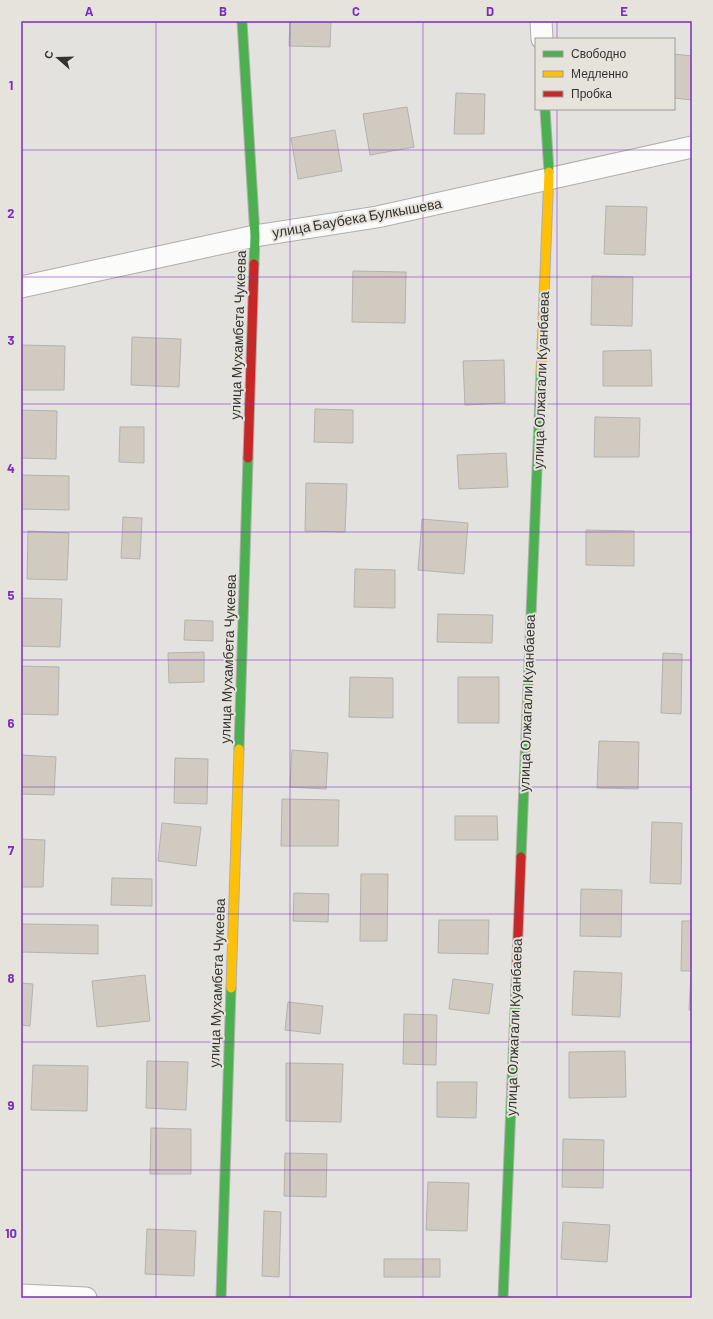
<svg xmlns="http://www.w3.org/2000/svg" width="713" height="1319" viewBox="0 0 713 1319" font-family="Barlow,sans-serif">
<rect width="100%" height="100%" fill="#e4e2df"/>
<path fill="#d1cac0" stroke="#b4b2b0" d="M290 21H331L330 47 289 46Z
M674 54 692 56V100L674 98Z
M456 93 485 94 484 134H454Z
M407 107 414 147 370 155 363 114Z
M335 130 342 171 298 179 291 138Z
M606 206 647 207 645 255 604 254Z
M353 271 406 272 405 323 352 322Z
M592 276 633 277 632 326 591 325Z
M132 337 181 339 179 387 131 385Z
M21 345 65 346 64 390H21Z
M651 350 652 386H603V351Z
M504 360 505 403 465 405 463 361Z
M315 409 353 410V443L314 442Z
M21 410 57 411 56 459 21 458Z
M595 417 640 418 639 457H594Z
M120 427H144V463L119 462Z
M506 453 508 487 459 489 457 455Z
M21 475 69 476V510L21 509Z
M306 483 347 484 345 532 305 531Z
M123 517 142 518 140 559 121 558Z
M422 519 468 523 464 574 418 570Z
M586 530 634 531V566L586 565Z
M28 531 69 533 67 580 27 579Z
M355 569 395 570V608L354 607Z
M21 598 62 599 60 647 21 646Z
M438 614 493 615 492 643 437 642Z
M185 620 213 621V641L184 640Z
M204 652V682L169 683 168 653Z
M663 653 682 654 681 714 661 713Z
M21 666 59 667 58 715 21 714Z
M350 677 393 678V718L349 717Z
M458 677H499V723H458Z
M599 741 639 742 638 789 597 788Z
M292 750 328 753 326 789 290 787Z
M21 755 56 757 54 795 21 794Z
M175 758 208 759 207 804 174 803Z
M282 799 339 800 338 846H281Z
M455 816H497L498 840H455Z
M652 822 682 823 681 884 650 883Z
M162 823 201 827 196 866 158 861Z
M21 839 45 840 43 887H21Z
M361 874H388L387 941H360Z
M112 878 152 879V906L111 905Z
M581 889 622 890 621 937 580 936Z
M294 893 329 894 328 922 293 921Z
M439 920H489L488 954 438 953Z
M682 921H692V971H681Z
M21 924 98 925V954L21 952Z
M574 971 622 973 620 1017 572 1015Z
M691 974H692V1010H689Z
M145 975 150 1021 97 1027 92 981Z
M453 979 493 984 489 1014 449 1009Z
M21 983 33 984 30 1026 21 1025Z
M288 1002 323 1006 320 1034 285 1030Z
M404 1014 437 1015 436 1065 403 1064Z
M625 1051 626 1097 569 1098V1052Z
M147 1061 188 1062 186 1110 146 1108Z
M286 1063 343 1064 341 1122 286 1121Z
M33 1065 88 1066 87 1111 31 1110Z
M437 1082H477L476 1118 437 1117Z
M151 1128 191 1129V1174H150Z
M563 1139 604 1140 603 1188 562 1187Z
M285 1153 327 1154 326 1197 284 1196Z
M428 1182 469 1183 467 1231 426 1230Z
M264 1211 281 1212 279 1277 262 1276Z
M563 1222 610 1225 607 1262 561 1259Z
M147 1229 196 1231 194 1276 145 1274Z
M384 1259H440V1277H384Z"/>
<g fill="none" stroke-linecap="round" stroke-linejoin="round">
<g stroke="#afaeab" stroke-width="23">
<path id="street" d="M541 21 542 39
M21 287 255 236 377 217 692 147
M21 1295 86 1298"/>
</g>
<g stroke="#afaeab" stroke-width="11">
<path id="fast" d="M242 21 255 236 254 264
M545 109 549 172
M239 749 248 458
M521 857 541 373
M221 1298 231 988
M503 1298 516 986"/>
</g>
<g stroke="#afaeab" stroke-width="11">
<path id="slow" d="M541 373 549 172
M231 988 239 749"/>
</g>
<g stroke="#afaeab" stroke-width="11">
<path id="jam" d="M248 458 254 264
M516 986 521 857"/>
</g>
<use href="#street" stroke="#fbfbfa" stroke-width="21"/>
<use href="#fast" stroke="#4caf50" stroke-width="9"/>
<use href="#slow" stroke="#ffc107" stroke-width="9"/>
<use href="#jam" stroke="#c62828" stroke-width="9"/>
</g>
<path fill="none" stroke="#7b2cbf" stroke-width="1" stroke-opacity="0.55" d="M156 21V1298M290 21V1298M423 21V1298M557 21V39M557 109V1298M21 150H692M21 277H692M21 404H692M21 532H692M21 660H692M21 787H692M21 914H692M21 1042H692M21 1170H692"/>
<g text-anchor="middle" stroke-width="4" stroke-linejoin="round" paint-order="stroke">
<g font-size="14" fill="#343230" stroke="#e6e3dd">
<text transform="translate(357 218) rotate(-10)" y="5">улица Баубека Булкышева</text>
<text transform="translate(238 335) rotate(-88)" y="5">улица Мухамбета Чукеева</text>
<text transform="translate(541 380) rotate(-88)" y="5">улица Олжагали Куанбаева</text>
<text transform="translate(228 659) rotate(-88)" y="5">улица Мухамбета Чукеева</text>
<text transform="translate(527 703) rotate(-88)" y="5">улица Олжагали Куанбаева</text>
<text transform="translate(217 983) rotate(-88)" y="5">улица Мухамбета Чукеева</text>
<text transform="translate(514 1027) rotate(-88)" y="5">улица Олжагали Куанбаева</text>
</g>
</g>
<rect width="713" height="1319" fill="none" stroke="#e6e3dd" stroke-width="44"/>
<rect x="535" y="38" width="140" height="72" fill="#e6e3dd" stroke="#9f9c98"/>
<rect x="543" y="51" width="20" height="6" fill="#4caf50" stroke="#9f9c98"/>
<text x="571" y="58" font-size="12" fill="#343230">Свободно</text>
<rect x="543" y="71" width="20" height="6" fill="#ffc107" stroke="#9f9c98"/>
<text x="571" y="78" font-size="12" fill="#343230">Медленно</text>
<rect x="543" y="91" width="20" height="6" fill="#c62828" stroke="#9f9c98"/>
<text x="571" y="98" font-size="12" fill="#343230">Пробка</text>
<g transform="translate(58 58) rotate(290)" stroke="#e6e3dd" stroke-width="3" paint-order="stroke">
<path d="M0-3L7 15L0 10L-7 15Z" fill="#343230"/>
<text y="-6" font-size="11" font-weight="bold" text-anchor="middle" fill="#343230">С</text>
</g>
<rect x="22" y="22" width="669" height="1275" fill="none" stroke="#7b2cbf" stroke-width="1.5"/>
<g font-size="13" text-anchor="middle" font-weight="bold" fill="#7b2cbf">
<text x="89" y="16">A</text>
<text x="223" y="16">B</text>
<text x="356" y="16">C</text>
<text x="490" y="16">D</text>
<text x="624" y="16">E</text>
<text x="11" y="90">1</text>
<text x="11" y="218">2</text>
<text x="11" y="345">3</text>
<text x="11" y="473">4</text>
<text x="11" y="600">5</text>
<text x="11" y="728">6</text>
<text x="11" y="855">7</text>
<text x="11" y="983">8</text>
<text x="11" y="1110">9</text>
<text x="11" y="1238">10</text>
</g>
</svg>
